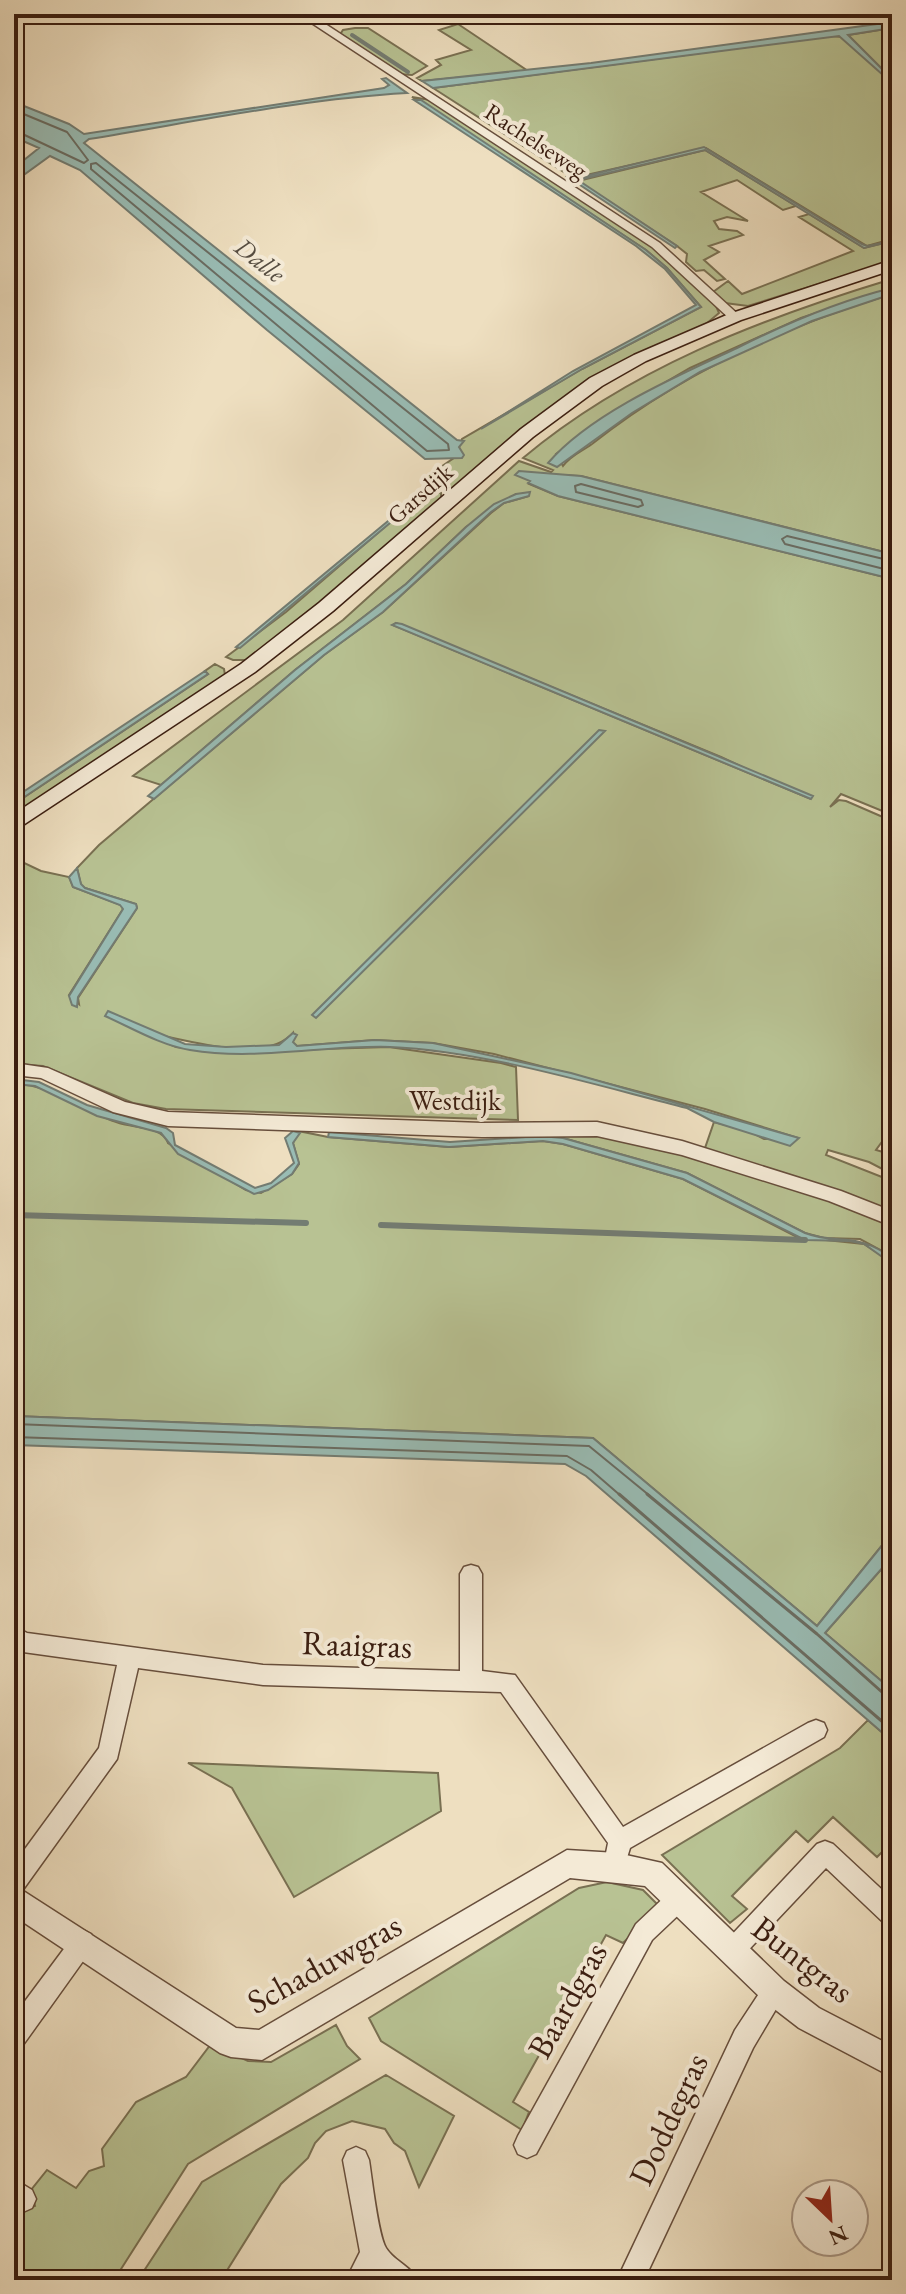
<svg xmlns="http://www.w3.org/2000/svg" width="906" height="2294" viewBox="0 0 906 2294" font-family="'EB Garamond',serif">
<rect width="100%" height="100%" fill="#eedfc0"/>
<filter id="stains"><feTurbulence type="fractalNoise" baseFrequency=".0025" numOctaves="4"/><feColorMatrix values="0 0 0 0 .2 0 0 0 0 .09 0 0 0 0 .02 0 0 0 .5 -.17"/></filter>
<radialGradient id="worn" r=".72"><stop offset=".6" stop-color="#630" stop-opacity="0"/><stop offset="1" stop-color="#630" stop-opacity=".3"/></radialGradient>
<path fill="#b8c293" stroke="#797052" stroke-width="2" fill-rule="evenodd" d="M458 24 528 71 422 81 417 78 441 65 436 60 471 50 439 30Z
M355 28H368L427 66 412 75 398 74 339 36 343 30Z
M892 28V79L848 35Z
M831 36 843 37 892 83V239L867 246 706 148 573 178 433 88Z
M412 97 430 100 654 247 716 306 719 313 706 324 663 343 454 489 440 487 425 478 461 453 459 447 462 439 582 369 701 307 667 268 646 250Z
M705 150 796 206 783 210 737 180 701 192 748 221 727 217 714 221 719 229 737 231 743 235 709 246 719 252 704 260 725 279 717 281 704 270 696 271 686 262 687 254 677 246 578 181Z
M809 214 864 248 892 241V261L748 306 725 303 713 292 728 281 742 294 853 251 799 217Z
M892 279V288L801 318 690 368 599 421 556 454 563 466C571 455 581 452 592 444 680 374 785 326 892 294V554L581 476 539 474 529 484 558 496 892 579V815L841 794 830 807 839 800 846 801 892 821V1128L876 1150 883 1152 892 1140V1174L869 1162 828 1150 826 1155 892 1181V1215L704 1151 714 1122 749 1131 764 1139 798 1138 705 1109 494 1054 433 1043 375 1040 297 1046 293 1043V1033C263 1067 178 1037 139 1031L176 1047 215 1052 389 1047 501 1063 516 1067 518 1120 166 1109 133 1103 43 1066 14 1064V858L41 871 69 877 73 887 121 905 123 909 69 995 79 1004 78 998 137 908 136 904 85 888 81 885 77 868 99 845 324 655 383 612 491 513 504 503 529 496 516 494 466 527 406 584 295 670 161 785 133 776 343 620 519 461 551 472 553 470 523 458C629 369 760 319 892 279ZM396 623 721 757 811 799 393 625Z
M430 488 441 493V500L328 598 248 660H233L226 657 286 612Z
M215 664 224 669 225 675 14 818V804L208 674 205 671Z
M14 1084C50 1083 85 1113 119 1123 134 1128 162 1126 168 1143L246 1190 261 1193 292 1174 299 1164 293 1143 298 1131 328 1137 449 1147 543 1141 563 1144 683 1179 797 1237 864 1244 881 1255 884 1252 860 1239 824 1238 805 1233 687 1173 563 1138 567 1130C679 1147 786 1182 892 1223V1533L817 1626 593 1438 14 1416Z
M892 1557V1690L825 1633Z
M868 1720 892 1741V1842L877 1857 833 1817 808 1842 796 1831 732 1896 747 1909 730 1923 662 1855 840 1748Z
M188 1763 438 1773 441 1811 294 1897 232 1788Z
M607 1882 643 1890 660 1907 623 1943 606 1935 513 2102 529 2112 522 2130 381 2041 369 2018 579 1888Z
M336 2025 347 2046 360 2059 188 2164 114 2280H14V2214L35 2206 31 2190 47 2170 76 2188 89 2171 104 2166 102 2149 136 2102 186 2077 211 2044 248 2061 271 2062Z
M386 2075 454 2116 419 2187 405 2151 394 2143 385 2129 352 2121 326 2131 315 2143 308 2158 281 2184 221 2280H138L202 2182Z"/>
<path fill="#99bcb4" stroke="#737c72" stroke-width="2" d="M892 22V28L848 35 892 79V83L839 36 433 88 422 81 591 63Z
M386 78 407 93C301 99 194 122 89 139L84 143 457 440 464 441 459 447 464 455 462 458 425 459 267 330 80 170 50 156 14 182V168L39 148 14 137V102L69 124 84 134 384 88 389 85 382 79Z
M414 100H421L646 250 667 268 701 307 582 369 481 429 573 371 696 305 665 269 636 246Z
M704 147 862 244 867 246 892 241 864 248 705 150 578 180 677 246 675 248 568 177H582Z
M892 288V294L812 321 700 372 632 413 557 467 548 463C591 413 677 376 737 348 787 323 838 301 892 288Z
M519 471 581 476 892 554V579L558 496 528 483 530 481 515 475Z
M530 492 529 496 504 503 491 512 383 612 324 655 154 799 148 796 295 670 406 584 466 527 494 504 516 494Z
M411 502 414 503 240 648 236 647Z
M396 623 402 624 813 796 811 799 392 625Z
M205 671 208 674 14 804V798Z
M599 730 605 731 316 1018 312 1015Z
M77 868 81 884 85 888 136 904 137 908 78 997 77 1007 72 1005 69 996 123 909 120 905 73 887 69 877Z
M108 1011 185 1044 226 1047 279 1045 293 1033 297 1035 293 1042 297 1046 375 1040 433 1043 571 1073 799 1138 790 1146 714 1122 687 1108C595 1085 484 1051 390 1047 324 1045 256 1061 190 1050 160 1045 132 1028 105 1016Z
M14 1079 39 1082 87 1105 166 1128 173 1133 175 1145 255 1188 271 1183 294 1163 285 1138 293 1131 300 1133 293 1143 299 1163 292 1174 268 1190 254 1194 178 1154 161 1133 97 1116 35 1086 14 1084Z
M329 1132 450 1142 540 1136 563 1138 687 1173 805 1233C837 1245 851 1232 885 1253L881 1256 864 1244 850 1241 805 1240 683 1179 563 1144 543 1141 449 1147 328 1137Z
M14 1416 593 1438 817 1626 892 1533V1557L825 1633 892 1690V1741L586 1476 565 1464 14 1445Z"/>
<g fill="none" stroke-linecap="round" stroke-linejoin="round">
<path stroke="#6a6c62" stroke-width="2" d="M14 110 67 132 88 160 84 163 14 130
M96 163 448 444 449 450 427 451 91 169V164Z
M581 484 641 500 643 505 638 507 576 492 575 486Z
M892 561 787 536 782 539 785 544 892 571
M14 1424 589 1446 650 1496
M14 1437 567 1456 591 1470 621 1496"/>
<path stroke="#6a6c62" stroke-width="3" d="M619 1494 892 1730
M647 1494 817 1634 883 1693 892 1696"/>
<path stroke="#737c72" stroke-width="4" d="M352 35 408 72"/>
<path stroke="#737c72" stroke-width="6" d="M14 1215 306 1223
M381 1225 805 1240"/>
<g stroke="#674e3c" stroke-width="3">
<path id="minor" d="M298 14H310L660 243 741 317 731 320 652 247Z
M14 1063 48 1068 125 1102 168 1112 482 1123 597 1122 682 1141 841 1191 892 1211V1226L829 1201 682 1155 597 1136 482 1137 168 1126 113 1112 41 1078 14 1075Z
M471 1565 478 1567 482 1574V1671L515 1675 623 1827 808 1723 816 1720 824 1723 827 1730 824 1737 630 1848 626 1861 618 1864 610 1861 606 1853 608 1843 501 1692 263 1685 138 1668 117 1759 22 1891 14 1894V1864L99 1748 117 1665 23 1652 14 1648V1626L27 1633 263 1665 460 1671V1574L464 1567Z
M825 1841 833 1844 892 1899V1927L884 1923 826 1868 740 1959 732 1963 724 1959 720 1951 724 1943 817 1844Z
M680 1887 688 1890 692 1898 688 1906 652 1940 536 2154 527 2158 518 2154 514 2145 518 2136 636 1924 672 1890Z
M83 1930 91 1934 95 1942 91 1950 23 2045 14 2048V2016L75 1934Z
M774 1979 782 1983 786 1991 782 1999 753 2048 644 2280H617L735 2030 766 1983Z
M356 2147 365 2151 369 2160C372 2179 378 2235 386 2248 395 2262 411 2266 417 2280H381L376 2275 373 2280H346L360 2252 343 2160 347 2151Z
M14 2179 32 2190 36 2199 32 2208 23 2212 14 2208Z"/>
</g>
<g stroke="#674e3c" stroke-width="3">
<path id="tertiary" d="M567 1850 617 1853 662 1863 784 1981 819 2008 892 2046V2077L799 2028 764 2001 645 1886 570 1878 262 2060 231 2057 220 2053 14 1916V1885L236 2028 259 2030Z"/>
</g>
<g stroke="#3a1d10" stroke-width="3">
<path id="secondary" d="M892 260V270L741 320 646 361 602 386 533 437 333 611 255 672 14 831V814L241 664 319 603 521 429 590 378 634 355 729 314Z"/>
</g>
<use href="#minor" fill="#f4ead6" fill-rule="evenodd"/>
<use href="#tertiary" fill="#f4ead6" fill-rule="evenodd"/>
<use href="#secondary" fill="#f4ead6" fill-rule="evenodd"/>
</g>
<g text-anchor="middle" stroke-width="8" stroke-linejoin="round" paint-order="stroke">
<g font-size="24" fill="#3a1d10" stroke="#f4ead6">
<text transform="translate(536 141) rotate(33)" y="8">Rachelseweg</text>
<text transform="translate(420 494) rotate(-41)" y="8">Garsdijk</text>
</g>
<g font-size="26" font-style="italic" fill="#564d41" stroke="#f4ead6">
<text transform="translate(260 260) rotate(38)" y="9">Dalle</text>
</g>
<g font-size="28" fill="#3a1d10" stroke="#f4ead6">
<text x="455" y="1110">Westdijk</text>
</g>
<g font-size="34" fill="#3a1d10" stroke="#f4ead6">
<text transform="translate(357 1644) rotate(2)" y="12">Raaigras</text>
<text transform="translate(803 1959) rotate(38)" y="12">Buntgras</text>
<text transform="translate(324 1963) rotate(-29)" y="12">Schaduwgras</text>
<text transform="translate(567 2000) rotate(-61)" y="12">Baardgras</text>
<text transform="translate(668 2119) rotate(-65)" y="12">Doddegras</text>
</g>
</g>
<rect width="906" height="2294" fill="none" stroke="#eedfc0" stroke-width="48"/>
<rect x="16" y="16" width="874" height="2262" fill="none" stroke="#3a1d10" stroke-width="4"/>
<rect x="24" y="24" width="858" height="2246" fill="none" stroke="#3a1d10" stroke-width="2"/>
<g transform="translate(830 2218) rotate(155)"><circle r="38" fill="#f4ead6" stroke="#aa9887" stroke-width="2"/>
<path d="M0-6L14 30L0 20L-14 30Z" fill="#8f2418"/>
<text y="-12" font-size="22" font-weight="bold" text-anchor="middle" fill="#3a1d10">N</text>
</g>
<rect width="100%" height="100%" filter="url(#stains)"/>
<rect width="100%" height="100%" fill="url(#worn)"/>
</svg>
